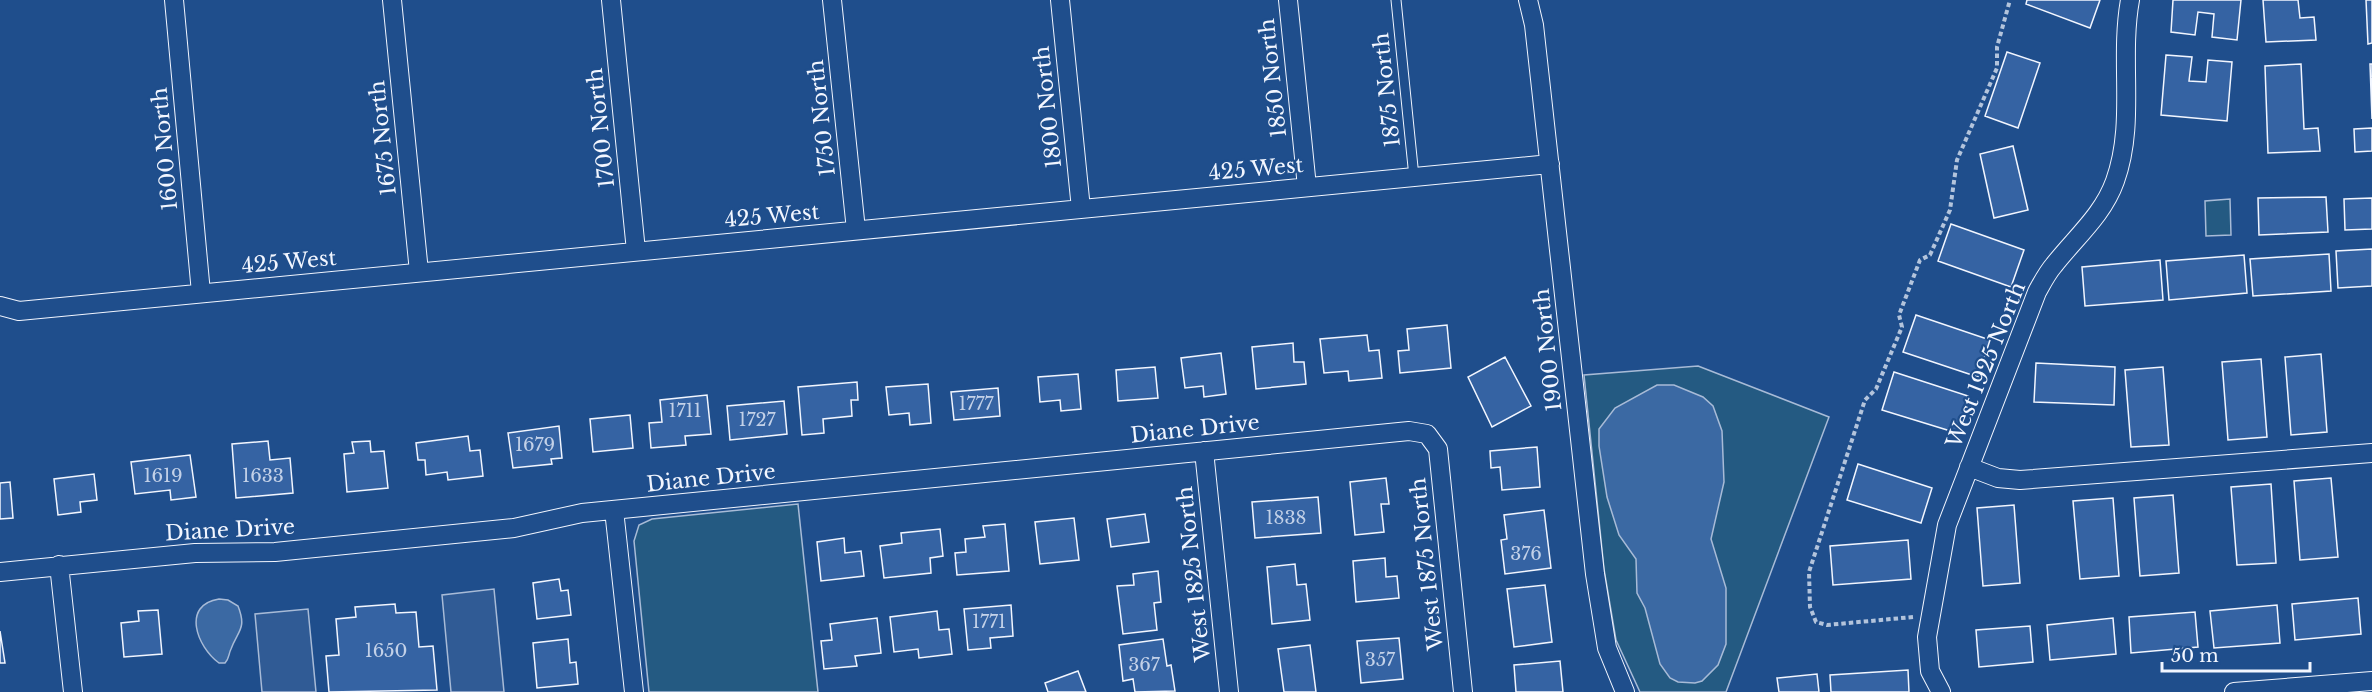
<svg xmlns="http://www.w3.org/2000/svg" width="2372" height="692" viewBox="0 0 2372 692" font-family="'Libre Baskerville',serif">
<rect width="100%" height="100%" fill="#1f4e8c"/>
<path fill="#245a82" stroke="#a8bbd7" stroke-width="1.5" d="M2230 199 2231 235 2206 236 2205 201Z
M1698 366 1829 417 1726 692H1640L1616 640 1604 569 1584 375Z
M798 504 818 692H649L634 541 639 525 652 519Z"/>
<path fill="#305b95" stroke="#a8bbd7" stroke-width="1.5" d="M494 589 504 692H451L442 595Z
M308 609 316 692H262L255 614Z"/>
<path fill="#3b69a3" stroke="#a8bbd7" stroke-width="1.5" d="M1657 385H1674L1703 397 1713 406 1722 431 1724 482 1711 539 1726 588V644L1718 665 1702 681 1695 683 1678 682 1670 678 1660 664 1645 608 1637 593 1636 559 1619 535 1607 497 1599 446V429L1615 408Z
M219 599 228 600 238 606C247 629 238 630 231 649 228 655 230 657 225 663H219C197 647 181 605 219 599Z"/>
<path fill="#3563a3" stroke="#f2f6ff" stroke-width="1.5" d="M2027 0H2100L2090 28 2026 4Z
M2173 0H2241L2237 40 2212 37 2214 14 2198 12 2195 35 2171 32Z
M2263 0H2298L2300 18 2314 17 2316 40 2266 42Z
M2366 0H2372V43L2368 44Z
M2007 52 2040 63 2018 128 1985 116Z
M2166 55 2192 57 2189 81 2206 82 2208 60 2232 62 2227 121 2161 115Z
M2301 64 2304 129 2318 128 2320 151 2268 153 2265 66Z
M2370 64H2372V119Z
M2372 128V151L2355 152 2354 129Z
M2013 146 2028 210 1994 218 1980 154Z
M2326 197 2328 232 2259 235 2258 198Z
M2372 198V229L2345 230 2344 199Z
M1951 224 2024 250 2011 287 1938 261Z
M2372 249V286L2338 288 2336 251Z
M2329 254 2331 291 2253 296 2250 259Z
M2244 255 2247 293 2169 300 2166 261Z
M2160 260 2163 300 2085 306 2082 267Z
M1916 315 1990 340 1978 377 1903 352Z
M1447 325 1451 368 1400 373 1398 351 1409 350 1407 329Z
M1367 335 1369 351 1379 350 1382 378 1349 381 1348 371 1324 373 1320 339Z
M1293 343 1294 362H1304L1306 384 1256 389 1252 347Z
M1221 353 1226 394 1204 397 1203 386 1185 388 1181 358Z
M2321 354 2327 432 2291 435 2285 357Z
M1505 357 1531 406 1492 427 1468 377Z
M2261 359 2267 437 2228 440 2222 362Z
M2036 363 2115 367 2114 405 2034 402Z
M1155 367 1158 398 1118 401 1116 370Z
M2163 367 2169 445 2131 447 2125 370Z
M1894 372 1968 396 1957 433 1882 410Z
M1078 374 1081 409 1061 411 1060 400 1040 402 1038 377Z
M857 382 858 400H851L852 416 823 419 824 433 802 435 798 387Z
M928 384 931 423 910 425 909 413 889 415 886 387Z
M998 388 1000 416 954 420 951 392Z
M707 395 711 434 685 436 686 445 651 448 649 423 662 422 660 400Z
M784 401 787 434 730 440 727 406Z
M630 415 633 448 593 452 590 419Z
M559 426 562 458 551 459 552 464 513 468 508 433Z
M468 436 470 451 480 450 483 476 448 480 447 472 426 475 425 460H418L416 443Z
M268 441 270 460 290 458 293 493 236 498 232 444Z
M370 441 371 452 384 451 388 488 347 492 344 454 354 453 352 442Z
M1537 447 1540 487 1502 490 1500 467 1491 468 1490 451Z
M190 455 196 497 171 500 170 490 135 494 131 462Z
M1858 464 1932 488 1921 523 1847 500Z
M94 474 97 500 80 502 81 512 58 515 54 479Z
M1386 478 1389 504H1381L1384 532 1355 535 1350 482Z
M2331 478 2338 557 2300 560 2294 481Z
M10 482 13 518 0 519V483Z
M2271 484 2276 563 2237 565 2231 487Z
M2173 495 2179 573 2140 576 2134 498Z
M1318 497 1321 533 1255 538 1252 502Z
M2113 498 2119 576 2080 579 2073 501Z
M2014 505 2020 583 1983 586 1977 508Z
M1544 510 1551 568 1505 574 1501 540 1507 539 1504 515Z
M1145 514 1149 542 1111 547 1107 519Z
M1074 518 1079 560 1040 564 1035 522Z
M1005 524 1009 571 957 575 955 553 966 552 965 539 985 537 983 526Z
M940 529 943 556 930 558 931 573 884 578 880 546 902 543 901 533Z
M844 538 845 553 861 551 864 576 821 581 817 542Z
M1908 540 1911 579 1833 585 1830 546Z
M1385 558 1386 577 1397 576 1399 598 1356 602 1353 561Z
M1295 564 1297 585 1306 584 1310 620 1272 624 1267 567Z
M1158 571 1161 602 1154 603 1157 630 1123 634 1117 586 1134 585 1133 574Z
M559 579 561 591 568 590 571 615 537 619 533 583Z
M1545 585 1552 642 1514 647 1507 589Z
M2358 598 2361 634 2295 640 2292 604Z
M395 604 396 613 416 612 419 647 433 646 437 690 329 692 326 656 339 655 336 619 356 617 355 607Z
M1011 605 1013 636 990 638 991 648 968 650 964 609Z
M2277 605 2280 643 2214 648 2210 611Z
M158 610 162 654 124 657 121 623 139 621 138 611Z
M937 611 939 630 949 629 952 654 919 658 918 649 894 652 890 617Z
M2195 612 2198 647 2131 653 2129 617Z
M877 618 881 653 855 656 857 666 824 669 821 641 832 640 830 624Z
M2113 618 2116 654 2050 660 2047 625Z
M2030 626 2033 662 1979 667 1976 630Z
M0 631 5 663H0Z
M1399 638 1403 679 1361 683 1357 641Z
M568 639 570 663 576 662 578 684 537 688 533 643Z
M1163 639 1167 666 1171 665 1175 691 1135 692 1133 679 1123 681 1119 645Z
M1310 645 1316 692H1284L1278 649Z
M1560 661 1563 692H1516L1514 665Z
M1908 670 1909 692H1831L1830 675Z
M1078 671 1086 692H1048L1045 683Z
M1817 674 1819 692H1779L1777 678Z"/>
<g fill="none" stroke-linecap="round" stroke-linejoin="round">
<g stroke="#f2f6ff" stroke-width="11">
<path id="service" d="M1396 0 1414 177"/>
</g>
<g stroke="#f2f6ff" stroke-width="20">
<path id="minor" d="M174 0 201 293
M392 0 419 272
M611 0 636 251
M832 0 856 230
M1060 0 1081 209
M1288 0 1307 187
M1528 0 1534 25 1595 574 1607 648 1625 692
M0 306 19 311 1550 164
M1204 451 1229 692
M1969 467 1998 478 2020 480 2372 453
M614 510 634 692
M59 565 73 692
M0 572 195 553 275 552 514 528 582 513 1409 431 1427 434 1438 449 1463 692
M1941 692 1930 671 1927 637 1947 525 2037 292C2042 283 2047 273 2054 265 2075 238 2103 215 2115 181 2136 123 2119 61 2130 0
M2234 692 2372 681"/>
</g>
<path stroke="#b3c4dc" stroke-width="4" stroke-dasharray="4.5 3" stroke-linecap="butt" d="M1913 617 1827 625 1816 622 1810 607 1809 572 1865 400 1876 389 1902 327 1899 315 1920 260 1930 255 1950 210 1957 160 1997 68V47L2010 0"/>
<use href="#service" stroke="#1f4e8c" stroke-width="9"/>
<use href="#minor" stroke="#1f4e8c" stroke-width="18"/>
</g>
<g text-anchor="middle" stroke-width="4.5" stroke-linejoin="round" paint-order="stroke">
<g font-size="18" fill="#c3d1e8">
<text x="976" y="410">1777</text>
<text x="685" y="417">1711</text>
<text x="757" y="426">1727</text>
<text x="535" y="451">1679</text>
<text x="163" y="482">1619</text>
<text x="263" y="482">1633</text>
<text x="1286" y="524">1838</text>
<text x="1526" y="560">376</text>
<text x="989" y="628">1771</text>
<text x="386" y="657">1650</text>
<text x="1380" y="666">357</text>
<text x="1144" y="671">367</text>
</g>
<g font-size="21" fill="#f2f6ff" stroke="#1f4e8c">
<text transform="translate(1273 78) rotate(-96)" y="7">1850 North</text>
<text transform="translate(1387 90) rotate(-96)" y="7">1875 North</text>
<text transform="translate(1048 107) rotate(-96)" y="7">1800 North</text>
<text transform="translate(822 118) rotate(-96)" y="7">1750 North</text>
<text transform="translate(601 128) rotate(-96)" y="7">1700 North</text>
<text transform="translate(383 138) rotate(-96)" y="7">1675 North</text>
<text transform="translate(165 149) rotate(-95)" y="7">1600 North</text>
<text transform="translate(1256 169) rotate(-5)" y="7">425 West</text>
<text transform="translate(772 216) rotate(-5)" y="7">425 West</text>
<text transform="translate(289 262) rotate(-5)" y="7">425 West</text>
<text transform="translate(1548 350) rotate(-96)" y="7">1900 North</text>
<text transform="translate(1986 365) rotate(-68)" y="7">West 1925 North</text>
<text transform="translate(1195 429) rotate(-6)" y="7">Diane Drive</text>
<text transform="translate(711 478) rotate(-6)" y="7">Diane Drive</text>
<text transform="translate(230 530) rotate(-3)" y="7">Diane Drive</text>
<text transform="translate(1427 564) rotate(-96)" y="7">West 1875 North</text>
<text transform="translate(1194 574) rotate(-96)" y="7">West 1825 North</text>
</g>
</g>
<path d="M2162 662v9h148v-9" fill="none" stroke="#f2f6ff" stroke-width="3"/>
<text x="2171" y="662" font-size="18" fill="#f2f6ff" stroke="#1f4e8c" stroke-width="4.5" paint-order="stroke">50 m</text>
</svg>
